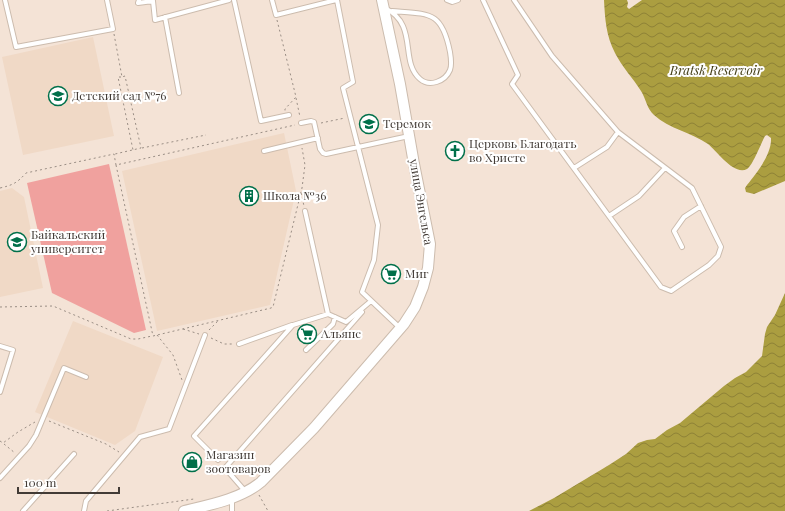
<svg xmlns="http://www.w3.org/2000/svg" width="785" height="511" viewBox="0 0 785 511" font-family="'Playfair Display',serif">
<defs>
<pattern id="water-waves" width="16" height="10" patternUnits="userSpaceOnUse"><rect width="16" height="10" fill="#ab9e40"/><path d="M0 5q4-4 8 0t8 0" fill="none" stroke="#8d8236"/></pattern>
</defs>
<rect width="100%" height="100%" fill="#f4e3d6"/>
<path fill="#f0d9c6" d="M93 37 114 136 23 155 2 57Z
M284 133 296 191 270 305 157 331 122 171Z
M12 188 24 197 43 288 0 297V191Z
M73 321 163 357 135 431 115 445 35 412Z"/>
<path fill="#f0a19e" d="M109 164 146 330 134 333 52 293 27 183Z"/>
<path fill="url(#water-waves)" d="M604 0H627L628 3 627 7 629 9 642 0H785V181L754 194 746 192 745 188 747 185C756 174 772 154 771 138L767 135 765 136C761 143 753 165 747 169 734 176 717 151 708 144 691 132 669 129 654 115 647 109 646 99 641 91 633 78 622 67 615 53 606 36 605 19 604 0Z
M785 293V511H529L554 498 609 465 626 454 638 443 647 440 655 439 667 430 680 423 724 386 735 378 746 372 762 356 765 334 767 327 775 315Z"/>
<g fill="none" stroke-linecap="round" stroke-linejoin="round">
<g stroke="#ccbcae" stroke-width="6">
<path id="service" d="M5 0 16 47 113 29 107 0
M139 0 138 3 153 1 155 20 229 0
M234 0 261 121 289 115
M272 0 276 15 336 0
M337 0 353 82 343 88 378 225 374 260 362 292 400 328
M447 0 452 2 458 0
M483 0 518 75 512 84 661 287 671 291 709 265 718 256 721 247 692 188 618 132 552 56 514 0
M385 8C419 25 399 61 420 79 429 87 445 82 450 70 452 65 451 58 450 52 442 11 430 14 392 11
M165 17 179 93
M301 123 311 121 314 122 320 149 323 153 326 154 409 136
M264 151 318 138
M574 168 607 147 618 132
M305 211 328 314
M609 216 639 196 665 168
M682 247 674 231 684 217 701 206
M239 344 292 325
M0 346 13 350 0 392
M306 350 333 324 335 317
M218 460 194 436 293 325 328 314 346 322 371 301
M0 478 29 446 36 435 64 368 86 377
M245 491 225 468 362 312
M23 511 74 454
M84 511 86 501 140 437 169 429 205 335
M232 511V499"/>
</g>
<g stroke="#ccbcae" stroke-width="12">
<path id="tertiary" d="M184 511C209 505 241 499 261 482L314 428 404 324 415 307 423 287 428 268 430 244 414 164 400 84 382 0"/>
</g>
<path stroke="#9a8e85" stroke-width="1" stroke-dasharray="2 3" stroke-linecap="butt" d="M277 20 296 97 285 109V111
M114 34 122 77 125 76 141 148 115 154
M121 77H118L133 150
M296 98 300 117
M321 123 345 118
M142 148 206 135
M116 165 153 336 271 308 273 307 302 188 305 165 302 148
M0 188C13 185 17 183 26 173L114 154 116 165 295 125
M301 193 304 206
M0 307 53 306 131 339H138L152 336
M183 329 199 334
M209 330 218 321
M157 335 173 355 182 380
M211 338 224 344H234
M49 421 106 444 119 452
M0 441 3 443 18 432 35 422
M4 444 15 453
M259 495 268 511
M107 511 194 499"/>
<use href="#service" stroke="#fff" stroke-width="4"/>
<use href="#tertiary" stroke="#fff" stroke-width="10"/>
</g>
<defs>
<g id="school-ring" transform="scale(1)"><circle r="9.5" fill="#fff" stroke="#00704a" stroke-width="1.5"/><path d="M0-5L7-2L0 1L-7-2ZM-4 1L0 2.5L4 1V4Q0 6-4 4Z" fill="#00704a"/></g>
<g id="church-ring" transform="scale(1)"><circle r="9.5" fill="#fff" stroke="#00704a" stroke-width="1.5"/><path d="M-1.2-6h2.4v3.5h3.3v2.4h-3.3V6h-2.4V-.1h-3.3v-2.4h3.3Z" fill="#00704a"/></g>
<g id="building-ring" transform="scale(1)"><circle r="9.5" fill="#fff" stroke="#00704a" stroke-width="1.5"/><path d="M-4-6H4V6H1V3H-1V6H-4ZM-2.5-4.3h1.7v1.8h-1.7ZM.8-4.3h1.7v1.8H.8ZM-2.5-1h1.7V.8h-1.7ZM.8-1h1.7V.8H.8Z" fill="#00704a"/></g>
<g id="university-ring" transform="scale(1)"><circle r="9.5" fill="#fff" stroke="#00704a" stroke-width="1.5"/><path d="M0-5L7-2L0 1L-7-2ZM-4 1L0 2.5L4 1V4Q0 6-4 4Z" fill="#00704a"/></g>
<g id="supermarket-ring" transform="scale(1)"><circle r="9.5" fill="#fff" stroke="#00704a" stroke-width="1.5"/><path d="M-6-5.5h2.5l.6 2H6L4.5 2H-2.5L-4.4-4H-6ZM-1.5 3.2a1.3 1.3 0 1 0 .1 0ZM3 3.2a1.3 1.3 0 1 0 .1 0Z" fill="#00704a"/></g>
<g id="shop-ring" transform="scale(1)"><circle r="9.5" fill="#fff" stroke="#00704a" stroke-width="1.5"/><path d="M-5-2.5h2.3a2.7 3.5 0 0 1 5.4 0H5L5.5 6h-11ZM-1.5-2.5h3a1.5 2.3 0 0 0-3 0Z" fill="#00704a"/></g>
</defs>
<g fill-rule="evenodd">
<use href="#school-ring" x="58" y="96"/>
<use href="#school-ring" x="369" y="124"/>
<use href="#church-ring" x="455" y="151"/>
<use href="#building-ring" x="249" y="196"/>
<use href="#university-ring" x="17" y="242"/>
<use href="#supermarket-ring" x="391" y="274"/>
<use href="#supermarket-ring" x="307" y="334"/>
<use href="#shop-ring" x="192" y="462"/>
</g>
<g text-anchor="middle" stroke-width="4" stroke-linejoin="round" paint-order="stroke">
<g font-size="12" fill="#423b36" stroke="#fff" text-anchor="start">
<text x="72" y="100">Детский сад №76</text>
<text x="383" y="128">Теремок</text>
<text x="469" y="148">Церковь Благодать<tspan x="469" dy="14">во Христе</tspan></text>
<text x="263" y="200">Школа №36</text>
<text x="31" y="239">Байкальский<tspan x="31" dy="14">университет</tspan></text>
<text x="405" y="278">Миг</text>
<text x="321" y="338">Альянс</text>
<text x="206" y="459">Магазин<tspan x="206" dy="14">зоотоваров</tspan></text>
</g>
<g font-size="12" fill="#423b36" stroke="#fff">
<text transform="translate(421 202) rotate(80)" y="4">улица Энгельса</text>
</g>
<g font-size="13" font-style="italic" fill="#453f18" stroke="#fff">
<text x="716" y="75">Bratsk Reservoir</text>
</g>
</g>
<path d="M18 487v6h101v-6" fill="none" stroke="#423b36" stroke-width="2"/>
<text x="24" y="487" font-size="12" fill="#423b36" stroke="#ffffff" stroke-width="3" paint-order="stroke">100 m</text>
</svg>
